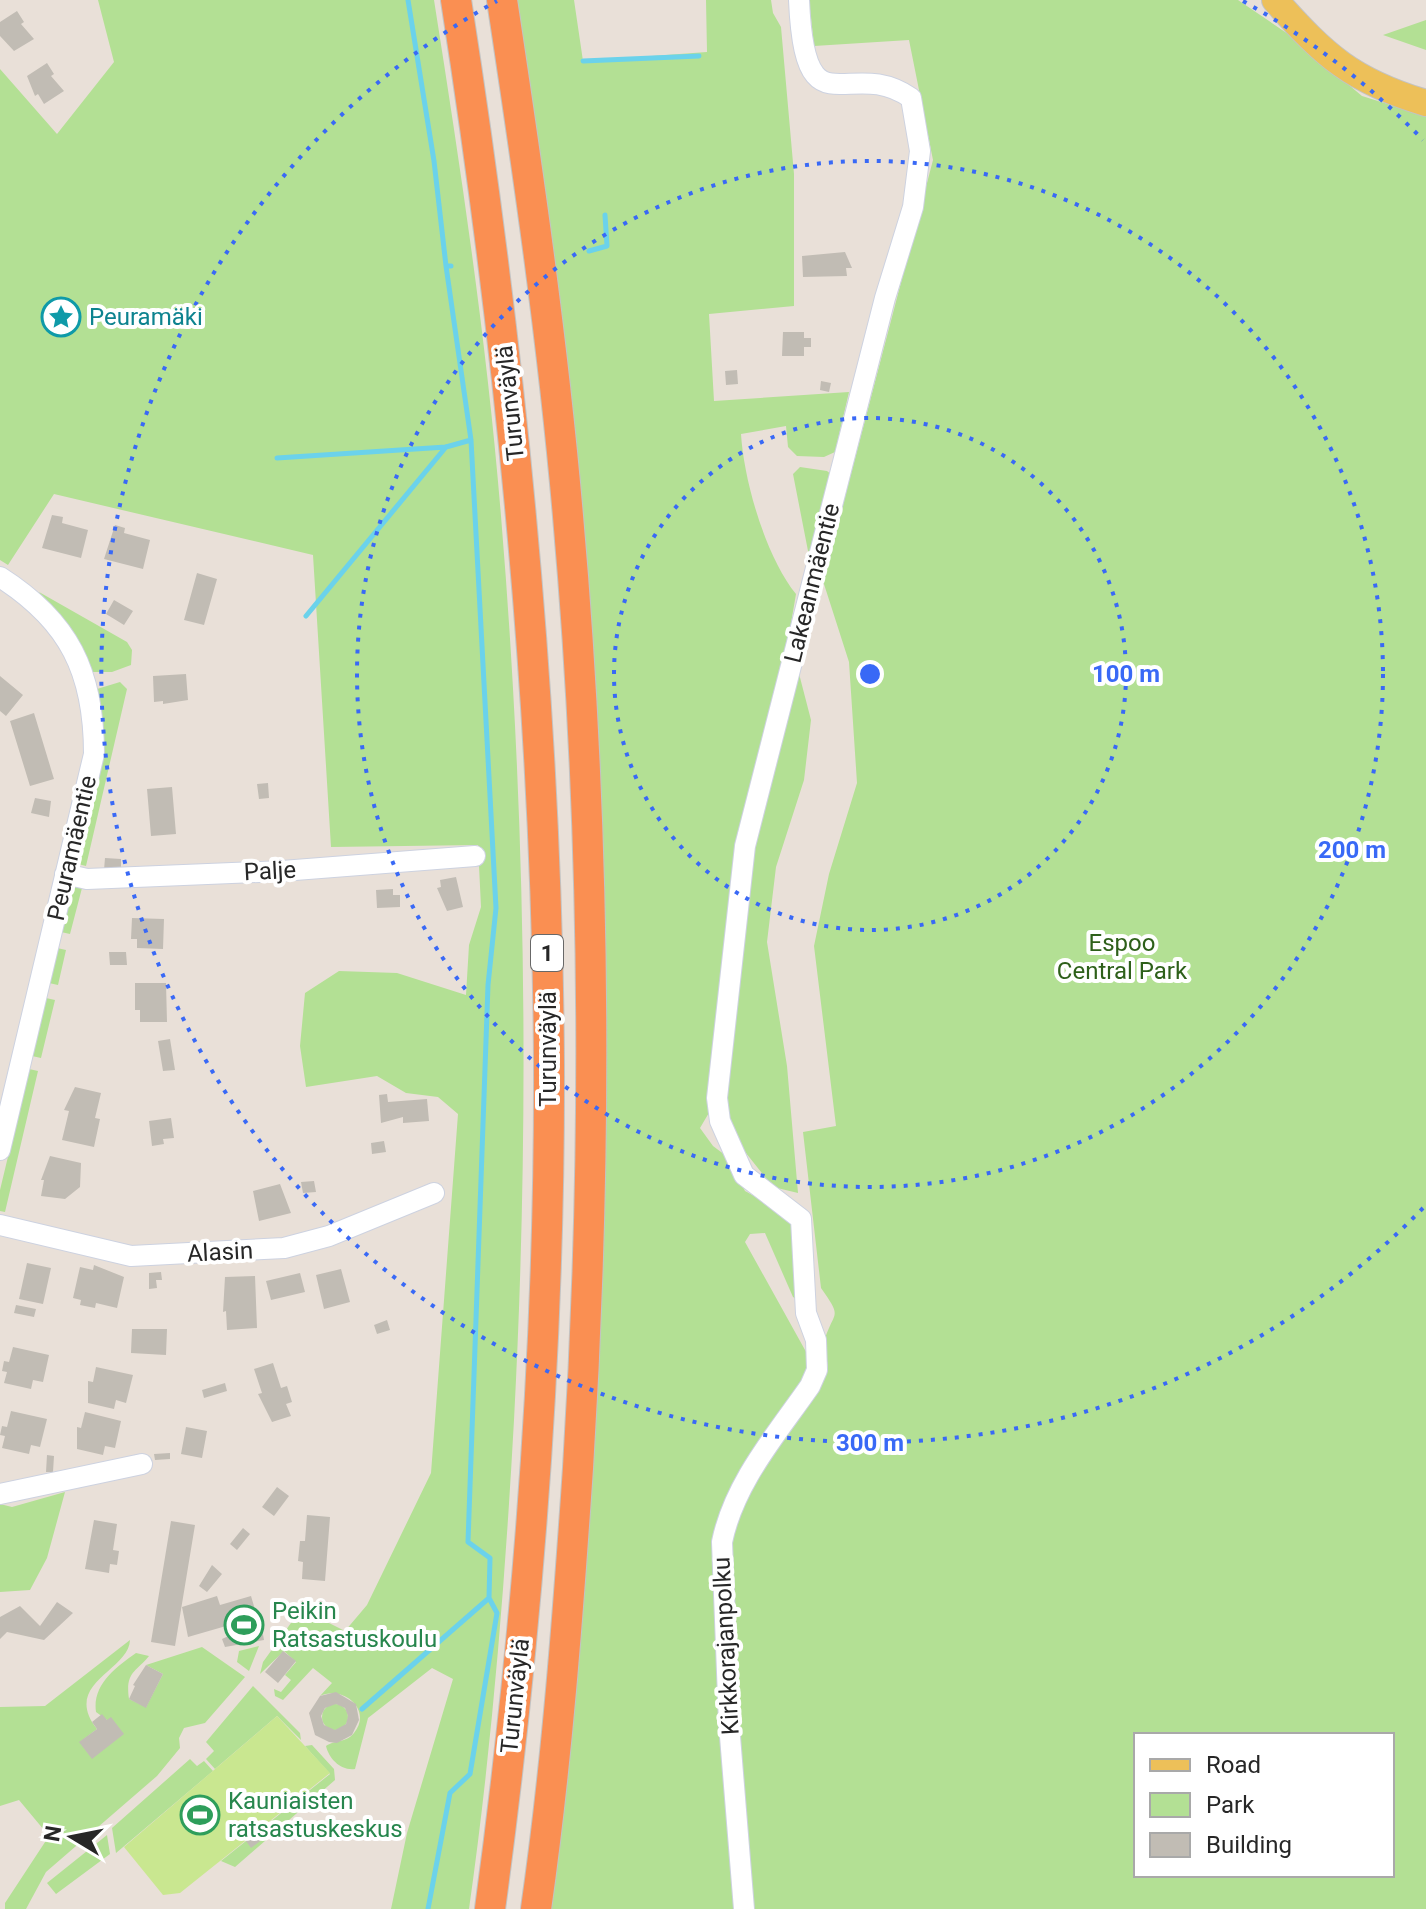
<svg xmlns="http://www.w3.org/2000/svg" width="1426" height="1909" viewBox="0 0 1426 1909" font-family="Roboto,sans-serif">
<rect width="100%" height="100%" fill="#e9e0d8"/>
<path fill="#b3e094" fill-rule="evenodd" d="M98 0H434C461 171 487 343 501 516 526 817 530 1119 514 1420 505 1583 492 1747 469 1909H391L407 1833 453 1679 432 1668 368 1718 355 1769C341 1771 329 1759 326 1746 334 1740 346 1743 354 1733 373 1710 343 1685 320 1696L332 1683 313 1668 283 1700 275 1696 274 1689 281 1692 291 1680 285 1675 296 1662 284 1651 260 1674 263 1662 301 1609 345 1631 367 1605 431 1473 458 1114 438 1097 406 1093 377 1076 306 1087 300 1046 305 993 339 971 397 973 466 995 469 945 481 907 478 845 331 847 313 555 54 494 8 565 0 560V69L57 134 114 62Z
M512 0H574L583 61 707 52 706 0H771L773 13 781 27 794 174V306L709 314 714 401 849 392 835 452 824 457 797 456 788 447 786 426 741 434C744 482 766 557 796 594L789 635 811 720 804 780 776 867 767 942 787 1066 798 1193 773 1187 742 1148 720 1094 700 1128 713 1146 729 1158 745 1191 780 1210 798 1229 800 1301 793 1297 765 1233 750 1234 745 1242 810 1359 808 1378 726 1504 740 1909H551L604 1154Z
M809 0H1238L1288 34 1362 96 1426 116V1909H750L729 1673 728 1524 813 1390C842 1364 819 1362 825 1339 834 1310 843 1319 821 1288L803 1132 836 1126 814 946 829 874 857 783 849 662 823 581 933 160 909 40 814 46ZM1136 1735H1392V1875H1136Z
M1426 20V50L1383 35Z
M800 467 827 471 833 476 809 556 793 474Z
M39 592 127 642 132 650 131 665 112 672H91Z
M120 682 127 689 86 866 78 864C90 808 114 746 97 689Z
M72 886 82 888 70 934 61 932Z
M57 948 66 950 58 985 49 983Z
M46 998 55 1000 41 1058 32 1056Z
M29 1069 38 1071 5 1212 0 1211V1190Z
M65 1492 47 1558 30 1590 0 1592V1504L12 1507Z
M130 1640C129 1671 61 1683 97 1729L80 1742 92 1758 107 1720 96 1712C92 1685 116 1667 136 1653L149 1656C136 1672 125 1672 129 1699L146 1707 163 1674 146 1665 202 1647 245 1677 205 1723 184 1728 179 1738 180 1748 157 1776 46 1872 26 1909H5V1903L49 1836 19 1800 0 1806V1707L45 1706Z
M259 1646 249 1671 237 1662 239 1651Z
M253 1686 300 1733 301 1740 277 1716 215 1769 206 1759 214 1751 206 1742Z
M322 1717a13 13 0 1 1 26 0a13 13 0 1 1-26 0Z
M312 1745 334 1769 335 1780 235 1867 221 1861 330 1774 305 1746Z
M190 1759 197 1766 204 1761 213 1771 116 1853 112 1828Z
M107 1835 110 1854 56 1894 47 1883Z"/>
<path fill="#c9e790" d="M277 1716 330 1773 180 1893 163 1895 124 1847Z"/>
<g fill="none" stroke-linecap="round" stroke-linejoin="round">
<path stroke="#6bd2eb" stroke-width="5" d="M408 0 434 161 446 266
M583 61 699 56
M589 251 607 246 605 215
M277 458 446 447 471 440 446 266H451
M306 616 446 447
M362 1709 489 1598 490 1558 468 1542 488 985 496 908 471 440
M428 1909 450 1793 470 1774 497 1613 489 1598"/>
</g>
<path fill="#c1bcb4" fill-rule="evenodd" d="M17 11 24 22 21 24 34 39 14 51 0 36V22Z
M47 63 54 74 51 76 64 91 44 104 38 94 35 96 27 76Z
M845 252 852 268H846L847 276 803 277 802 256Z
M783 332H804V338H811V347H804V356H782Z
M737 370 738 384 726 385 725 371Z
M821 381 831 383 829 392 820 390Z
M52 515 63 517 62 523 88 530 81 558 42 548Z
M115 525 125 528 124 533 150 540 143 569 104 559Z
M197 573 217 579 204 625 184 620Z
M114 600 133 611 124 625 106 614Z
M186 674 188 700 163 704V701L154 702 153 676Z
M0 676 23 695 6 716 0 711Z
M34 713 54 779 30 786 10 721Z
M268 783 269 798 259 799 257 784Z
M172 787 176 834 151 836 147 789Z
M35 798 51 801 49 817 31 813Z
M105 858 121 859V870H104Z
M456 877 463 907 447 911 437 888 441 887 440 880Z
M393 889V895H400V907L377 908 376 890Z
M132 918 164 919 163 949 137 948V939H131Z
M109 952H126L127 965H110Z
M135 983H166L167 1022H140V1010H135Z
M170 1039 175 1070 163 1071 158 1041Z
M75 1087 101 1093 95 1118 100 1119 94 1147 62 1140 69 1111 64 1110Z
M387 1094 388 1102 427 1099 429 1121 403 1123V1117L381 1123 379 1095Z
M171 1118 174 1138 163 1139 164 1144 152 1146 149 1121Z
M384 1141 386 1152 372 1154 371 1143Z
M50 1156 81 1163 80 1187 65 1199 41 1196 44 1180H41Z
M314 1181 316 1192 303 1193 301 1182Z
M280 1184 291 1213 259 1221 253 1191Z
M27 1263 51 1268 43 1304 19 1299Z
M94 1265 124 1277 117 1308 96 1303 95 1308 80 1305 81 1300 73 1298 80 1267 93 1270Z
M341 1269 350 1302 324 1309 316 1275Z
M161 1272 162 1280H156L157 1288 149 1289V1273Z
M300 1273 305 1292 271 1300 266 1281Z
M255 1276 257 1328 227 1330 226 1311 223 1312 225 1277Z
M16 1305 36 1309 34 1317 14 1313Z
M387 1320 390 1330 377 1334 374 1325Z
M132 1329H167L166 1355 131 1353Z
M13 1347 49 1355 43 1382 33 1380 31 1389 4 1383 7 1372 2 1371 4 1361 9 1362Z
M273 1363 281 1388 287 1386 292 1402 286 1404 291 1416 272 1422 258 1394 262 1393 254 1369Z
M96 1367 133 1375 126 1403 116 1400 114 1409 88 1403V1381L93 1382Z
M225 1383 227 1391 204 1398 202 1390Z
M11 1411 47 1419 40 1447 31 1445 29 1454 2 1448 5 1436 0 1435 2 1426 7 1427Z
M85 1412 121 1421 115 1448 105 1446 103 1455 77 1449V1427L81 1428Z
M186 1427 207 1431 202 1458 181 1454Z
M170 1453V1459L155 1460 154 1454Z
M47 1455 54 1456 53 1472H46Z
M277 1487 289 1496 274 1516 262 1507Z
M307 1515 330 1517 325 1581 302 1579 303 1562 298 1561 300 1541H305Z
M94 1520 117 1524 113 1550 119 1551 117 1565 110 1564 109 1573 85 1569Z
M171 1521 195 1525 175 1646 151 1642Z
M243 1528 250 1534 237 1550 230 1544Z
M212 1565 222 1574 207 1592 199 1586Z
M217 1596 220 1605 251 1596 256 1613 259 1612 264 1640 225 1647 222 1639 235 1633 233 1624 188 1637 182 1607Z
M57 1602 73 1613 44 1640 7 1632 0 1639V1617L20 1606 40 1626Z
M283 1651 296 1661 278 1683 265 1672Z
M146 1665 163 1674 146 1708 129 1699 135 1686 133 1685Z
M336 1692 356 1704 359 1720 352 1735 337 1743 329 1742 315 1735 309 1713 320 1696ZM336 1704 345 1708 348 1716 346 1724 335 1730 324 1725 321 1716 325 1708Z
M102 1714 107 1720 111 1717 124 1734 92 1759 79 1742 97 1729 92 1722Z
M258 1832 263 1839 251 1848 246 1841Z"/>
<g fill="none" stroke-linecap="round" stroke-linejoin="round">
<g stroke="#cdd2e0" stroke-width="22">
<path id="minor" d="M0 577C69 621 94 672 94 754L0 1150
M65 874 87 879 282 871 475 856
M0 1225 131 1256 284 1248 329 1236 434 1193
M0 1494 142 1464
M744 1909 729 1724 722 1542C734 1483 776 1435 810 1386L817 1370 816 1340 806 1313 801 1219 744 1175 720 1121 717 1098 745 846 885 298 913 207 920 151 911 98C848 54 805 137 799 0"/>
</g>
<g stroke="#c3c3c3" stroke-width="28">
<path id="major" d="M1275 0C1325 56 1352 81 1426 103"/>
</g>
<g stroke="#c3c3c3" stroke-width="32">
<path id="highway" d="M456 0C511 352 547 707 549 1064 550 1346 528 1629 490 1909
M502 0C528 171 553 343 568 516 596 833 598 1151 578 1468 568 1615 557 1763 536 1909"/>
</g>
<use href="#minor" stroke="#fff" stroke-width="20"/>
<use href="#major" stroke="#edc059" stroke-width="26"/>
<use href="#highway" stroke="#fa8f52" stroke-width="30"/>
</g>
<g fill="none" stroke="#3969f6" stroke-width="4" stroke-dasharray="4 8">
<circle cx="870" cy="674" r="256"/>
<circle cx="870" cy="674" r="513"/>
<path d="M1423 1208A769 769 0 1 1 497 1M1243 1A769 769 0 0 1 1423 140"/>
</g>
<defs>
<g id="sight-ring" transform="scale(2)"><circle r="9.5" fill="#fff" stroke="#0f9aa8" stroke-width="1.5"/><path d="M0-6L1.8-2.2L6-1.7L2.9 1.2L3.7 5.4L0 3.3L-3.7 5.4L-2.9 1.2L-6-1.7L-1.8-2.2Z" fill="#0f9aa8"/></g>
<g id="stadium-ring" transform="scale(2)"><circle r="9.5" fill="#fff" stroke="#2e9e5b" stroke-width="1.5"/><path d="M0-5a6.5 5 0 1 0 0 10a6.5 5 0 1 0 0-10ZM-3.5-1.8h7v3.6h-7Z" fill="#2e9e5b"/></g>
</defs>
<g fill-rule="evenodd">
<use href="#sight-ring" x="61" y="317"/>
<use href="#stadium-ring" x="244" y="1625"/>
<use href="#stadium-ring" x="200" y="1815"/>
</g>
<g text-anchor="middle" stroke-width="8" stroke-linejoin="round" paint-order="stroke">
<rect fill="#fff" stroke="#686868" stroke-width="2" x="531" y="935" width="32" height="36" rx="6"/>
<g font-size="22" font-weight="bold" fill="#272727">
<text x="547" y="961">1</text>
</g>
<g font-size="24" fill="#0d838f" stroke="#fff" text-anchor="start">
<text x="89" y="325">Peuramäki</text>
</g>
<g font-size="24" fill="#272727" stroke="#fff">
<text transform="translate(510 403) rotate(-96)" y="8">Turunväylä</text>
<text transform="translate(812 583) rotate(-76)" y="8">Lakeanmäentie</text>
<text transform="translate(72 848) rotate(-77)" y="8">Peuramäentie</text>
<text transform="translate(270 871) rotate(-3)" y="8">Palje</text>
<text transform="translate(548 1049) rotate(-90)" y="8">Turunväylä</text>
<text transform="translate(220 1252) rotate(-3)" y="8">Alasin</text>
<text transform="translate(726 1646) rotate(-93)" y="8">Kirkkorajanpolku</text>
<text transform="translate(515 1696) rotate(-84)" y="8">Turunväylä</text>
</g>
<g font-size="24" fill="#2e601a" stroke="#fff">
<text x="1122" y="951">Espoo<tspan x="1122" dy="28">Central Park</tspan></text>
</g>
<g font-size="24" fill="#27864d" stroke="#fff" text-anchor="start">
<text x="272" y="1619">Peikin<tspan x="272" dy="28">Ratsastuskoulu</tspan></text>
<text x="228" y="1809">Kauniaisten<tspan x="228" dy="28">ratsastuskeskus</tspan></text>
</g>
</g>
<circle cx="870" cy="674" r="12" fill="#3969f6" stroke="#fff" stroke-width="4"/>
<g font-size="24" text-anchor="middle" font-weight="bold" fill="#3969f6" stroke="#fff" stroke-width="8" stroke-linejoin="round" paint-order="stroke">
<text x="1126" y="682">100 m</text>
<text x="1352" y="858">200 m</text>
<text x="870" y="1451">300 m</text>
</g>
<rect x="1134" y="1733" width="260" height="144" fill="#ffffff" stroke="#a9a9a9" stroke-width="2"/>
<rect x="1150" y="1759" width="40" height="12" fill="#edc059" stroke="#a9a9a9" stroke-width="2"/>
<text x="1206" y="1773" font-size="24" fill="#272727">Road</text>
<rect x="1150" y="1793" width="40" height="24" fill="#b3e094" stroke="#a9a9a9" stroke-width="2"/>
<text x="1206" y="1813" font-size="24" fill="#272727">Park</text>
<rect x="1150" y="1833" width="40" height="24" fill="#c1bcb4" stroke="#a9a9a9" stroke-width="2"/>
<text x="1206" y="1853" font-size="24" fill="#272727">Building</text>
<g transform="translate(72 1837) rotate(280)" stroke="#ffffff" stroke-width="6" paint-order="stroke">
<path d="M0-6L14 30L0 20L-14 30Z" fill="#272727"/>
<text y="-12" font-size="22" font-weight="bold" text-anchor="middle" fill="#272727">N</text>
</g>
</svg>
